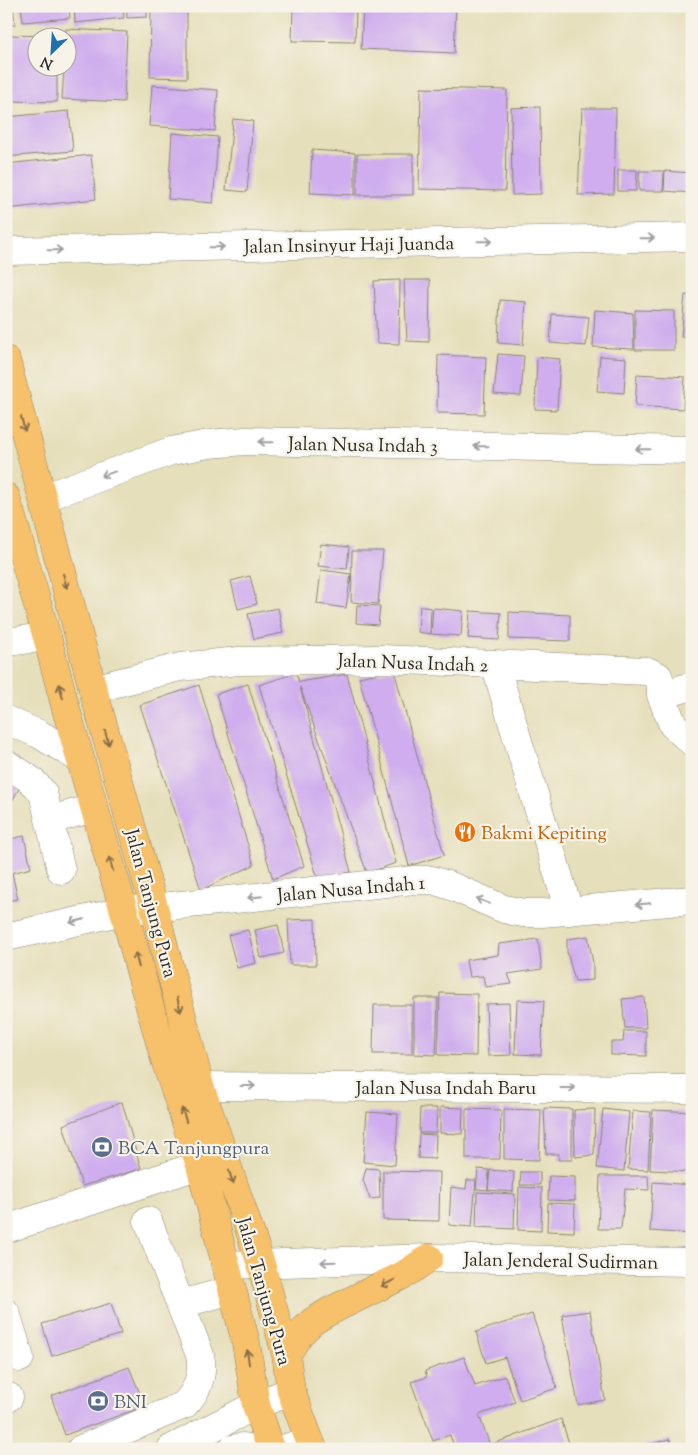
<svg xmlns="http://www.w3.org/2000/svg" width="698" height="1455" viewBox="0 0 698 1455" font-family="'Sorts Mill Goudy',serif">
<rect width="100%" height="100%" fill="#f7f3e8"/>
<filter id="ink" filterUnits="userSpaceOnUse"><feTurbulence type="fractalNoise" baseFrequency=".02" numOctaves="2"/><feDisplacementMap in="SourceGraphic" scale="10" xChannelSelector="R" yChannelSelector="G"/><feConvolveMatrix kernelMatrix="1 2 1 2 8 2 1 2 1" color-interpolation-filters="sRGB"/></filter>
<filter id="wash" filterUnits="userSpaceOnUse"><feTurbulence type="fractalNoise" baseFrequency=".0096" numOctaves="4" result="noise"/><feDisplacementMap in="SourceGraphic" scale="20" xChannelSelector="R" yChannelSelector="G"/><feGaussianBlur stdDeviation="1.12" result="paint"/><feColorMatrix in="noise" values="0 0 0 0 0 0 0 0 0 0 0 0 0 0 0 0 0 1.4 0 .05"/><feComposite in="paint" operator="in"/></filter>
<g filter="url(#wash)">
<rect width="100%" height="100%" fill="#e6dfbb"/>
<g id="blocks">
<path fill="#cfadee" d="M6 6H13L15 25H6Z
M21 6H69L70 18 23 22Z
M74 6H123L124 18 75 23Z
M126 6H147V17L127 18Z
M151 6H187V78L150 77Z
M293 6H356L355 42 292 41Z
M363 6H456L454 53 361 49Z
M66 29 127 32 124 102 62 99 64 68H68V38H65Z
M6 35 57 36V38H38V68H57V102L6 101Z
M152 85 218 90 215 131 149 126Z
M421 88 507 90 505 191 419 189Z
M540 107 541 194 512 195 511 108Z
M582 108H616L614 194 578 195Z
M69 111 73 151 6 157V117Z
M233 119 253 121 247 192 226 190Z
M172 133 218 137 213 203 168 199Z
M312 150 355 153V195L310 193Z
M357 154H413V195H357Z
M91 155 96 199 6 209V164Z
M618 170H637L636 191H618Z
M639 171H664L663 191H639Z
M665 171 692 173V193L664 191Z
M400 280 399 344 377 343 374 281Z
M404 280H430L429 342 407 341Z
M685 295 692 296V338L681 337Z
M500 300 526 302 523 345 498 343Z
M595 310 633 313 634 349 593 347Z
M635 310 674 311V350H635Z
M552 314 589 317 586 346 550 343Z
M498 354 524 356 521 396 494 394Z
M438 355 486 357 484 414 437 413Z
M600 356 626 358 624 393 597 391Z
M537 357 560 359 557 410 535 409Z
M637 374 685 377 683 409 635 406Z
M321 544 349 547 347 569 318 566Z
M352 551H383L378 604 351 602Z
M321 570 351 574 346 608 317 604Z
M250 576 257 604 238 609 231 581Z
M357 605 380 606 378 625 356 623Z
M420 606 431 608 430 634 418 632Z
M278 608 283 633 254 639 248 614Z
M433 608 463 611 461 636 431 634Z
M470 611 501 613 499 640 468 638Z
M509 612 570 615V641L509 639Z
M394 670 444 855 409 866 359 677Z
M296 673 299 682 347 674 396 863 367 873 300 687 351 872 318 879 259 685Z
M248 684 304 866 273 879 216 694Z
M199 685 254 865 201 890 140 705Z
M6 775 21 785 6 812Z
M24 836 31 868 12 873 18 899 6 901V840Z
M315 919 316 965H290L288 920Z
M278 925 284 953 261 958 255 930Z
M248 930 256 963 237 968 228 935Z
M588 936 593 963V980L575 981 567 952V939Z
M538 939 542 969 508 974 512 984 485 987 483 976 469 977 466 960 498 955 499 944Z
M440 993 477 994 476 1056 438 1055Z
M644 997 646 1028H625L622 999Z
M414 998H438L436 1055 414 1054Z
M517 1000 544 1001 541 1055 515 1054Z
M509 1003 511 1055 488 1056 486 1004Z
M374 1005H412V1054H373Z
M624 1031H646V1056L611 1055V1042H623Z
M122 1102 141 1169 82 1186 63 1125Z
M440 1107 463 1108 462 1134 440 1133Z
M420 1108H437L436 1133H419Z
M544 1108 572 1109V1160H558L559 1154H546Z
M466 1109 501 1110 500 1159H466Z
M504 1109 541 1110 539 1160 504 1159Z
M595 1109 594 1155 575 1157 574 1110Z
M603 1109 629 1112 624 1171 597 1168Z
M653 1110 692 1112V1172L650 1170Z
M633 1111 651 1112 648 1170 628 1169Z
M367 1112 398 1114 395 1165 363 1162Z
M419 1134 436 1135 435 1159 418 1158Z
M366 1168 379 1169 380 1198 370 1199 363 1180Z
M478 1169 489 1170 488 1190 476 1189Z
M490 1170 514 1172 513 1192 488 1190Z
M383 1171 440 1172 439 1221 383 1220Z
M521 1172H540V1185H520Z
M549 1176 575 1177V1201L548 1200Z
M600 1176H648L649 1190 625 1189 621 1229H598Z
M467 1180H476L472 1227 449 1225 451 1187 466 1189Z
M653 1182 692 1185V1234L650 1231Z
M519 1187 542 1188 541 1231 518 1230Z
M477 1192 515 1194 514 1229 476 1227Z
M548 1203 575 1204 574 1232 547 1231Z
M111 1303 121 1334 52 1356 42 1324Z
M590 1311 605 1400 578 1405 562 1315Z
M532 1314 557 1388 520 1400 505 1357 486 1363 476 1332Z
M464 1357 475 1386 505 1376 515 1402 479 1415 490 1445 561 1419 571 1449H455L450 1435 433 1441 411 1382 427 1377 425 1371Z
M129 1367 145 1406 65 1435 51 1396Z
M670 1439 672 1449H646V1445Z"/>
</g>
</g>
<g filter="url(#ink)">
<use href="#blocks" fill-opacity="0" stroke="#888573" stroke-width="1"/>
<g fill="none" stroke-linecap="round" stroke-linejoin="round">
<g stroke="#888573" stroke-width="29">
<path id="minor" d="M6 251 692 237
M43 498 171 451 209 444 245 441 692 450
M6 642 47 637
M495 664 569 911
M93 689 180 667 239 661 382 659 647 671 658 676 661 684V695L673 725 692 742
M661 695 692 686
M6 720 39 734 80 759
M6 764C19 772 34 780 43 793L61 870
M50 820 94 808
M6 937 124 911 414 880H432L451 886 504 909 523 913H542L692 900
M200 1086 692 1089
M6 1229 200 1165
M225 1265 429 1258 692 1262
M181 1304 232 1290
M6 1313 20 1358
M6 1398 9 1397
M81 1449 184 1405C198 1391 204 1375 200 1355L148 1221
M171 1449 256 1405 291 1391
M232 1449 243 1447 254 1449
M283 1449 310 1441"/>
</g>
<g stroke="#888573" stroke-width="29">
<path id="highway" d="M6 360 93 689 154 907 200 1086 261 1264 286 1355 291 1391 313 1449
M6 497 47 637 66 709 124 911 143 982 165 1060 200 1165 246 1343 256 1405 271 1449
M286 1355 299 1335 312 1322 328 1312 405 1274 429 1258"/>
</g>
<use href="#minor" stroke="#fff" stroke-width="28"/>
<use href="#highway" stroke="#f7c06b" stroke-width="28"/>
</g>
<defs><path id="oneway-shaft" d="M-6 0H5M1.5-3L5.5 0L1.5 3" fill="none" stroke-width="1.6" stroke-linecap="round" stroke-linejoin="round" transform="scale(1.25)"/></defs>
<g stroke="#a0a0a0">
<use href="#oneway-shaft" transform="translate(647 238) rotate(-1)"/>
<use href="#oneway-shaft" transform="translate(485 241) rotate(-1)"/>
<use href="#oneway-shaft" transform="translate(217 247) rotate(-1)"/>
<use href="#oneway-shaft" transform="translate(55 250) rotate(-1)"/>
<use href="#oneway-shaft" transform="translate(266 442) rotate(-179)"/>
<use href="#oneway-shaft" transform="translate(481 446) rotate(-179)"/>
<use href="#oneway-shaft" transform="translate(643 449) rotate(-179)"/>
<use href="#oneway-shaft" transform="translate(108 474) rotate(160)"/>
<use href="#oneway-shaft" transform="translate(255 897) rotate(174)"/>
<use href="#oneway-shaft" transform="translate(483 901) rotate(-158)"/>
<use href="#oneway-shaft" transform="translate(643 904) rotate(175)"/>
<use href="#oneway-shaft" transform="translate(77 921) rotate(167)"/>
<use href="#oneway-shaft" transform="translate(248 1086)"/>
<use href="#oneway-shaft" transform="translate(568 1088)"/>
<use href="#oneway-shaft" transform="translate(328 1262) rotate(178)"/>
</g>
<g stroke="#876e48">
<use href="#oneway-shaft" transform="translate(23 424) rotate(75)"/>
<use href="#oneway-shaft" transform="translate(65 581) rotate(75)"/>
<use href="#oneway-shaft" transform="translate(61 691) rotate(-104)"/>
<use href="#oneway-shaft" transform="translate(107 738) rotate(74)"/>
<use href="#oneway-shaft" transform="translate(111 864) rotate(-106)"/>
<use href="#oneway-shaft" transform="translate(137 960) rotate(-104)"/>
<use href="#oneway-shaft" transform="translate(179 1005) rotate(76)"/>
<use href="#oneway-shaft" transform="translate(184 1115) rotate(-108)"/>
<use href="#oneway-shaft" transform="translate(231 1177) rotate(71)"/>
<use href="#oneway-shaft" transform="translate(388 1283) rotate(153)"/>
<use href="#oneway-shaft" transform="translate(248 1357) rotate(-98)"/>
</g>
</g>
<defs>
<g id="restaurant-disc" transform="scale(1.125)"><circle r="9.5" fill="#e8710a" stroke="#f7f3e8"/><path d="M-5-6h1v4h1v-4h1v4h1v-4h1v5L-1.5 .5V6h-2V.5L-5-1ZM5-6V6H3V1.5H1.5Q1.5-4 5-6Z" fill="#fff"/></g>
<g id="bank-disc" transform="scale(1.125)"><circle r="9.5" fill="#5c6f8a" stroke="#f7f3e8"/><path d="M-6-4H6V4H-6ZM0-2.3a2.3 2.3 0 1 0 0 4.6a2.3 2.3 0 1 0 0-4.6Z" fill="#fff"/></g>
</defs>
<g fill-rule="evenodd">
<use href="#restaurant-disc" x="465" y="832"/>
<use href="#bank-disc" x="102" y="1147"/>
<use href="#bank-disc" x="98" y="1401"/>
</g>
<g text-anchor="middle" stroke-width="4.5" stroke-linejoin="round" paint-order="stroke">
<g font-size="19" fill="#2b2b2b" stroke="#f7f3e8">
<text transform="translate(349 244) rotate(-1)" y="7">Jalan Insinyur Haji Juanda</text>
<text transform="translate(363 444) rotate(1)" y="7">Jalan Nusa Indah 3</text>
<text transform="translate(413 662) rotate(2)" y="7">Jalan Nusa Indah 2</text>
<text transform="translate(351 888) rotate(-5)" y="7">Jalan Nusa Indah 1</text>
<text transform="translate(152 903) rotate(75)" y="7">Jalan Tanjung Pura</text>
<text x="446" y="1094">Jalan Nusa Indah Baru</text>
<text transform="translate(561 1260) rotate(1)" y="7">Jalan Jenderal Sudirman</text>
<text transform="translate(265 1291) rotate(74)" y="7">Jalan Tanjung Pura</text>
</g>
<g font-size="19" fill="#c56008" stroke="#f7f3e8" text-anchor="start">
<text x="481" y="839">Bakmi Kepiting</text>
</g>
<g font-size="19" fill="#4e5e75" stroke="#f7f3e8" text-anchor="start">
<text x="118" y="1154">BCA Tanjungpura</text>
<text x="114" y="1408">BNI</text>
</g>
</g>
<rect width="698" height="1455" fill="none" stroke="#f7f3e8" stroke-width="25"/>
<g transform="translate(52 52) rotate(205)"><circle r="24" fill="#f7f3e8" stroke="#a5a39c"/>
<path d="M0-4L9 19L0 12L-9 19Z" fill="#1f6fb2"/>
<text y="-8" font-size="14" font-weight="bold" text-anchor="middle" fill="#2b2b2b">N</text>
</g>
</svg>
